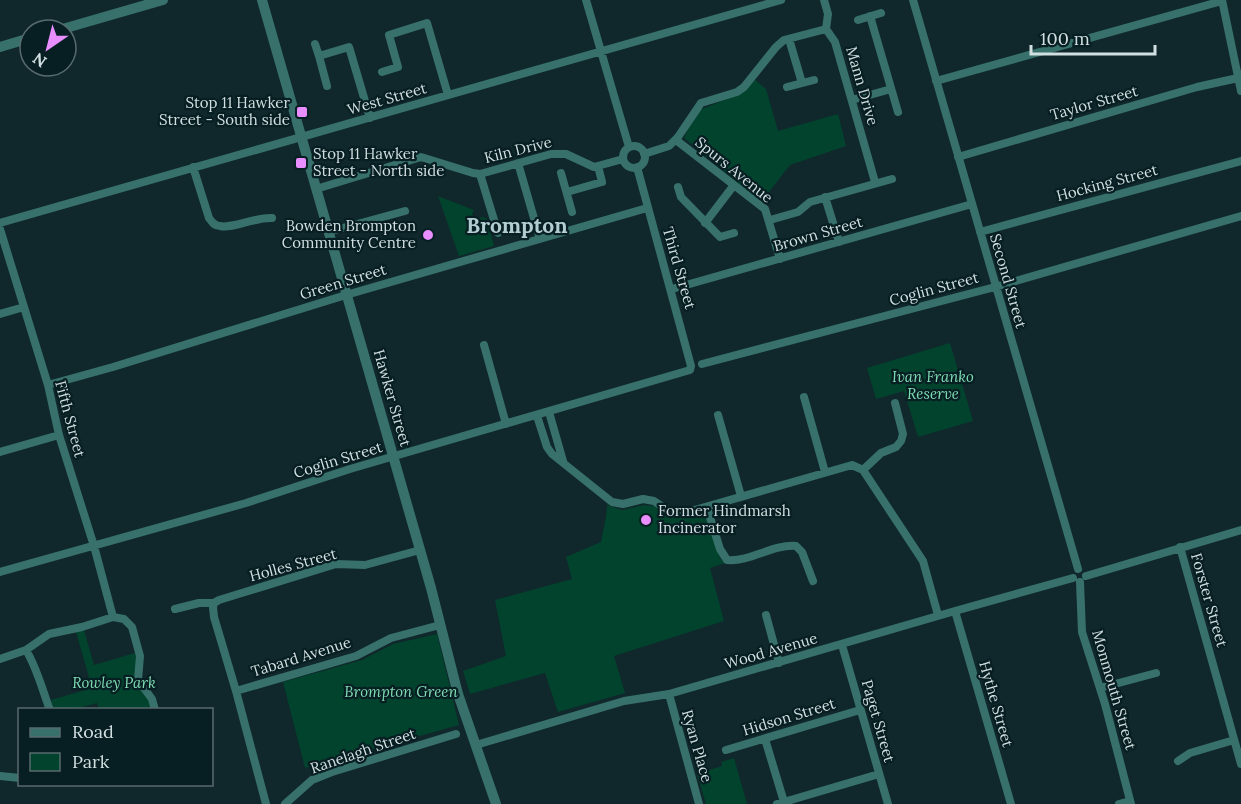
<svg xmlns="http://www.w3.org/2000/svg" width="1241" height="804" viewBox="0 0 1241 804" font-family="Lora,serif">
<rect width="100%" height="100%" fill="#10282c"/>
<path fill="#02432d" d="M754 79 766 89 778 131 838 114 846 146 790 165 761 202 684 138 697 111 742 93Z
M438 196 474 210 472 214 474 219 483 217 487 219 494 246 459 256Z
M950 343 973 421 918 437 904 391 876 399 867 368Z
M607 505 622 510 644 505 655 506 672 518 697 515 707 519 720 558 725 563 710 568 724 621 614 656 625 693 558 712 545 673 470 694 463 671 506 656 495 600 572 579 566 557 601 542C603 530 607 517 607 505Z
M84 630 94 665 135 653C140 662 134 673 138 682 142 692 150 696 151 707L143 710 99 709 97 703 75 709H54L51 700 92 688 76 632Z
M437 634 459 725 305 768 283 682 362 660 393 644Z
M734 758 747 804H706L697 774 722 766 721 762Z"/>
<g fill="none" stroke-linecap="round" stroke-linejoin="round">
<path stroke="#38716b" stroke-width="8" d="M586 0 629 147
M824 0 828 14 826 29 835 42 875 182
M913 0 1078 569
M1222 0 1241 91
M870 16 898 112
M858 20 881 13
M789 39 802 83
M315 44 319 56
M382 72 398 67 389 35 427 23 448 95
M936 81 1222 1
M327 86 319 56 349 47 370 118
M787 87 814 80
M852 100 891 89
M676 140 765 209 780 259
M623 157a11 11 0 1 1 22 0a11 11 0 1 1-22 0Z
M644 154 669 146 678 137 701 103 737 92 744 87 776 47 784 40 826 29
M958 157 1197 87 1238 78
M518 163 540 239
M193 167 209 218C212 222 214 226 220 226 233 229 255 217 272 218
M561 173 572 212
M480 174 498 233
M678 187 681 197 720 237 734 233
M316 189 421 157 473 173 480 174 551 154H566L594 167 623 159
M567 192 602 182 598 166
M825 197 839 242
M770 220 798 212 810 202 892 179
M0 223 781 0
M705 223 734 185
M0 229 48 385 59 435 94 546 113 617
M328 232 405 211
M980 232 1241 161
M672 289 972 204
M0 314 24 307
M484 345 506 424
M702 364 995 287 1241 216
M48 385 113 367 346 295 647 208
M804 397 825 472
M549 412 563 461
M718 415 741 496
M537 416 547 447 552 454 612 502 623 504 643 499 654 501 672 513 681 514 852 465 863 470 923 561 938 615
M0 452 59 435
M863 470 881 453 896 447 901 441 903 434 895 403
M707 508 720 549 727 560C751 562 772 544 796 546L802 552 813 581
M1180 547 1241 764
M0 572 246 503 350 469 690 370 691 366 637 167
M1086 576 1241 530
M1080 582 1082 632 1105 704 1131 804
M214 603 213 607 214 617 236 691 266 804
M175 609 199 603H214L219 600 336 564 365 565 420 550
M955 611 1011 804
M766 615 779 663
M842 645 888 804
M26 650C37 668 42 689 50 710
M0 659 26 650 49 634 82 627 113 617 124 619 132 627 140 656 138 680 152 699 155 710
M1100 688 1156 673
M236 691 356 656 391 638 440 625
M669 694 699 804
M765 739 784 802
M476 745 624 701 669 694 955 611 1073 578
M726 750 860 710
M1178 761 1190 753 1234 740
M0 776 20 778
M285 804 312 780 332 772 456 734
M777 804 879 774
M1119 804 1130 801"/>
<path stroke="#38716b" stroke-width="10" d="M262 0 431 588 458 694 496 804
M59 30 163 0
M0 47 30 38"/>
</g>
<g fill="#e98eff" stroke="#071e22" stroke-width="2">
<rect x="296" y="106" width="12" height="12" rx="3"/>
<rect x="295" y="157" width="12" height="12" rx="3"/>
<circle cx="428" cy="235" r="6"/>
<circle cx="646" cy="520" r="6"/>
</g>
<g text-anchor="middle" stroke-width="4.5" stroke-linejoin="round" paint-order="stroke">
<g font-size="15" fill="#d1dfe1" stroke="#071e22">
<text transform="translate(862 86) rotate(74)" y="5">Mann Drive</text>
<text transform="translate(387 99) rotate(-16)" y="5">West Street</text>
<text transform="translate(1094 103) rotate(-16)" y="5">Taylor Street</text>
<text transform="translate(518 150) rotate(-14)" y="5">Kiln Drive</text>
<text transform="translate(734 170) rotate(39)" y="5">Spurs Avenue</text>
<text transform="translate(1107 183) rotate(-15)" y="5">Hocking Street</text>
<text transform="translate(818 234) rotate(-16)" y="5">Brown Street</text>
<text transform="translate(679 268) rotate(74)" y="5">Third Street</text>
<text transform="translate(1008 281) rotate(74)" y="5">Second Street</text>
<text transform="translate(343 282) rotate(-17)" y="5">Green Street</text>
<text transform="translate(934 289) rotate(-15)" y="5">Coglin Street</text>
<text transform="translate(392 398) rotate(74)" y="5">Hawker Street</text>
<text transform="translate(70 419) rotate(75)" y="5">Fifth Street</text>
<text transform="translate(338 460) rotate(-17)" y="5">Coglin Street</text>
<text transform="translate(293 565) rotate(-15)" y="5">Holles Street</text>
<text transform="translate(1209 600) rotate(74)" y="5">Forster Street</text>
<text transform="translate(771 651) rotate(-16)" y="5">Wood Avenue</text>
<text transform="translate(301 657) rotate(-17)" y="5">Tabard Avenue</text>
<text transform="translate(1114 690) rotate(74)" y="5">Monmouth Street</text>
<text transform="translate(996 704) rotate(74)" y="5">Hythe Street</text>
<text transform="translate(789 717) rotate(-17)" y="5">Hidson Street</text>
<text transform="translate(878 721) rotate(74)" y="5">Paget Street</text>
<text transform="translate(697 746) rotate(74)" y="5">Ryan Place</text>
<text transform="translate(363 751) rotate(-19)" y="5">Ranelagh Street</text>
</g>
<g font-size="15" fill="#d1dfe1" stroke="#071e22" text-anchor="end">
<text x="290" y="108">Stop 11 Hawker<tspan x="290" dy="17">Street - South side</tspan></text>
<text x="313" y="159" text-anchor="start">Stop 11 Hawker<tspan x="313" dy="17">Street - North side</tspan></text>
<text x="416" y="231">Bowden Brompton<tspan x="416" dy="17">Community Centre</tspan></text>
<text x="658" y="516" text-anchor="start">Former Hindmarsh<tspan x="658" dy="17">Incinerator</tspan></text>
</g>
<g font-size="15" font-style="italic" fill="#7fdbb3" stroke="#071e22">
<text x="933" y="382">Ivan Franko<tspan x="933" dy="17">Reserve</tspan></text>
<text x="114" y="688">Rowley Park</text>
<text x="401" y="697">Brompton Green</text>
</g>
<g font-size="21" font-weight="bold" fill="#b1cdd1" stroke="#071e22">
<text x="517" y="233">Brompton</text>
</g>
</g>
<rect x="18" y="708" width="195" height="78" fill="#071e22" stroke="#586b6e" stroke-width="1.5"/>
<rect x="30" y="728" width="30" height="9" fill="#38716b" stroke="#586b6e" stroke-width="1.5"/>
<text x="72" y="738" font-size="18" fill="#d1dfe1">Road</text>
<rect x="30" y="753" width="30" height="18" fill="#02432d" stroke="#586b6e" stroke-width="1.5"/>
<text x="72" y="768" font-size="18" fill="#d1dfe1">Park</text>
<g transform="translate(48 48) rotate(215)"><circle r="28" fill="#071e22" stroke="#586b6e" stroke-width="1.5"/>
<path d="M0-4.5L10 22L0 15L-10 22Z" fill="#e98eff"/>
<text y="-9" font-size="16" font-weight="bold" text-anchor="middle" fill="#d1dfe1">N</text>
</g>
<path d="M1031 45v9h124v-9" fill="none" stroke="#d1dfe1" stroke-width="3"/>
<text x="1040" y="45" font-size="18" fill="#d1dfe1" stroke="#071e22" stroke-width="4.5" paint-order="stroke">100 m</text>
</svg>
